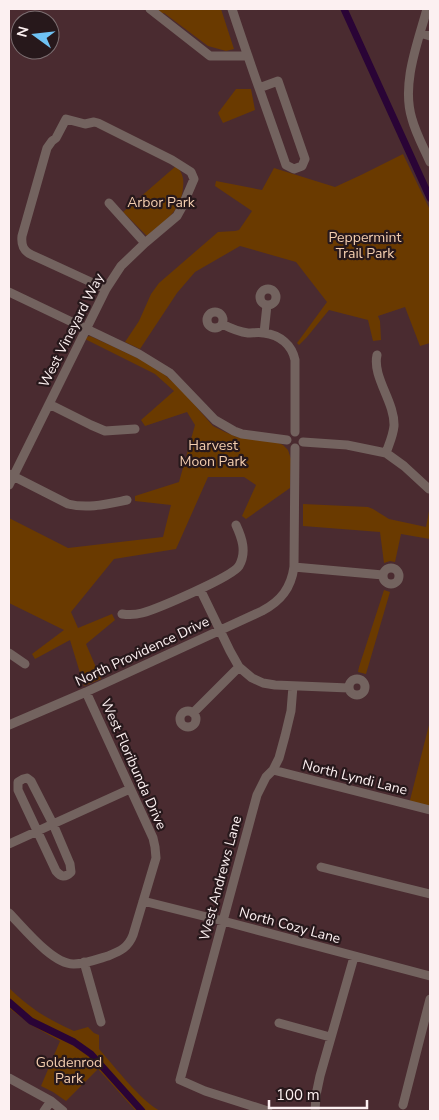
<svg xmlns="http://www.w3.org/2000/svg" width="439" height="1120" viewBox="0 0 439 1120" font-family="'Nunito Sans',sans-serif">
<rect width="100%" height="100%" fill="#4a2b30"/>
<path fill="#6a3a00" d="M154 9H221L234 49 226 51 208 46 164 13 162 14Z
M236 89H251L255 110 223 123 218 113Z
M403 154 430 210V343L420 346 405 307 378 316 380 321 381 340 373 341 368 320 329 310 307 337 299 345 297 343 327 302 296 262 240 246 195 272 177 293 140 349 125 342 139 321 151 294 159 283 218 232 235 231 239 230 252 211 215 186 216 181 262 190 274 168 335 187 361 175Z
M176 166C183 173 184 179 183 188 181 211 164 222 148 236L146 235 123 212Z
M90 336 112 346 154 366 179 387 213 426 225 432 237 437 276 442 283 445 288 450 291 459 290 488 246 519 242 516 256 485 244 477H208L176 549 114 559 71 612 78 628 112 614 115 620 86 644 101 679 84 686 70 640 35 659 32 654 64 630 9 603V518L68 548 163 537 171 505 135 501V496L179 482 195 425 187 412 145 426 141 420 174 391 155 374 85 339 86 337Z
M303 504 368 507 373 509 389 519 426 527 430 506V539L401 534 395 562 390 561 384 563 380 532 303 526Z
M384 590 390 592 366 674 358 672 359 667Z
M430 721V810L409 804Z
M9 988C31 1009 47 1019 74 1031L88 1027 94 1033 99 1035V1049C116 1068 139 1099 160 1111H136L98 1069 66 1101 53 1092 41 1086 60 1041 31 1025 9 1008Z"/>
<g fill="none" stroke-linecap="round" stroke-linejoin="round">
<path stroke="#2a0436" stroke-width="7" d="M344 9 430 198
M9 1002 31 1021 74 1042 91 1054 142 1111"/>
<path stroke="#73635f" stroke-width="9" d="M150 9 210 56H248
M232 9C249 61 268 113 286 165L294 169 302 166 305 159 278 81 259 88
M427 9C418 42 401 84 412 119 416 134 424 148 430 162
M420 33 430 36
M109 203 145 243
M260 297a8 8 0 1 1 16 0a8 8 0 1 1-16 0Z
M9 292 139 354 170 373 215 420 234 431 242 434 287 440
M207 320a8 8 0 1 1 16 0a8 8 0 1 1-16 0Z
M222 324C230 328 239 332 248 333 253 333 259 332 264 333 280 335 292 345 295 360V432
M264 333 267 305
M377 355C372 377 395 402 394 426 393 436 389 444 386 453
M49 404 91 425 105 431 135 429
M303 442 347 445 386 453 404 466 429 489
M9 474 68 504C88 509 107 504 127 500
M9 485 106 289 121 266 145 243 177 216 182 207 194 179 191 172 172 160 98 123 94 122 85 124 66 119 56 138 52 141 47 148 22 236C21 245 23 251 32 255L106 289
M294 567 383 575
M383 576a8 8 0 1 1 16 0a8 8 0 1 1-16 0Z
M200 589 230 651 239 667 252 678 263 683 275 685 349 688
M122 614C129 615 135 615 142 613 157 609 232 577 239 566 247 552 242 538 236 525
M9 653 25 664
M349 687a8 8 0 1 1 16 0a8 8 0 1 1-16 0Z
M180 719a8 8 0 1 1 16 0a8 8 0 1 1-16 0Z
M193 713 239 667
M9 725 86 692 262 611C281 601 291 588 294 567L295 448
M273 770 430 810
M27 778 31 781 33 785 53 824 70 864 71 872C65 878 61 877 56 871L18 790V782L23 779Z
M9 844 130 789
M321 867 430 894
M143 901 223 921 430 976
M9 913C23 927 53 965 74 964 85 964 98 959 108 956 120 951 128 948 133 935L156 858 155 847 153 838 86 692
M84 962 101 1022
M279 1023 330 1037
M9 1078 51 1101 63 1111
M403 1105 430 999
M44 1111 51 1101
M268 1111 205 1091 180 1080 257 795 266 777 273 770 279 758 285 736 291 711 293 686
M315 1111 316 1095 320 1076 354 957"/>
</g>
<g text-anchor="middle" stroke-width="4.5" stroke-linejoin="round" paint-order="stroke">
<g font-size="14" fill="#f4ceaf" stroke="#27181b">
<text x="161" y="207">Arbor Park</text>
<text x="365" y="242">Peppermint<tspan x="365" dy="16">Trail Park</tspan></text>
<text x="213" y="450">Harvest<tspan x="213" dy="16">Moon Park</tspan></text>
<text x="69" y="1067">Goldenrod<tspan x="69" dy="16">Park</tspan></text>
</g>
<g font-size="14" fill="#fcf0f1" stroke="#27181b">
<text transform="translate(71 330) rotate(-63)" y="5">West Vineyard Way</text>
<text transform="translate(142 651) rotate(-25)" y="5">North Providence Drive</text>
<text transform="translate(134 764) rotate(66)" y="5">West Floribunda Drive</text>
<text transform="translate(355 777) rotate(14)" y="5">North Lyndi Lane</text>
<text transform="translate(220 878) rotate(-75)" y="5">West Andrews Lane</text>
<text transform="translate(290 925) rotate(15)" y="5">North Cozy Lane</text>
</g>
</g>
<rect width="439" height="1120" fill="none" stroke="#fcf0f1" stroke-width="20"/>
<g transform="translate(35 35) rotate(285)"><circle r="24" fill="#27181b" stroke="#7c6e71"/>
<path d="M0-4L9 19L0 12L-9 19Z" fill="#6fc2f4"/>
<text y="-8" font-size="14" font-weight="bold" text-anchor="middle" fill="#fcf0f1">N</text>
</g>
<path d="M269 1100v8h98v-8" fill="none" stroke="#fcf0f1" stroke-width="2.5"/>
<text x="276" y="1100" font-size="15" fill="#fcf0f1" stroke="#27181b" stroke-width="4" paint-order="stroke">100 m</text>
</svg>
